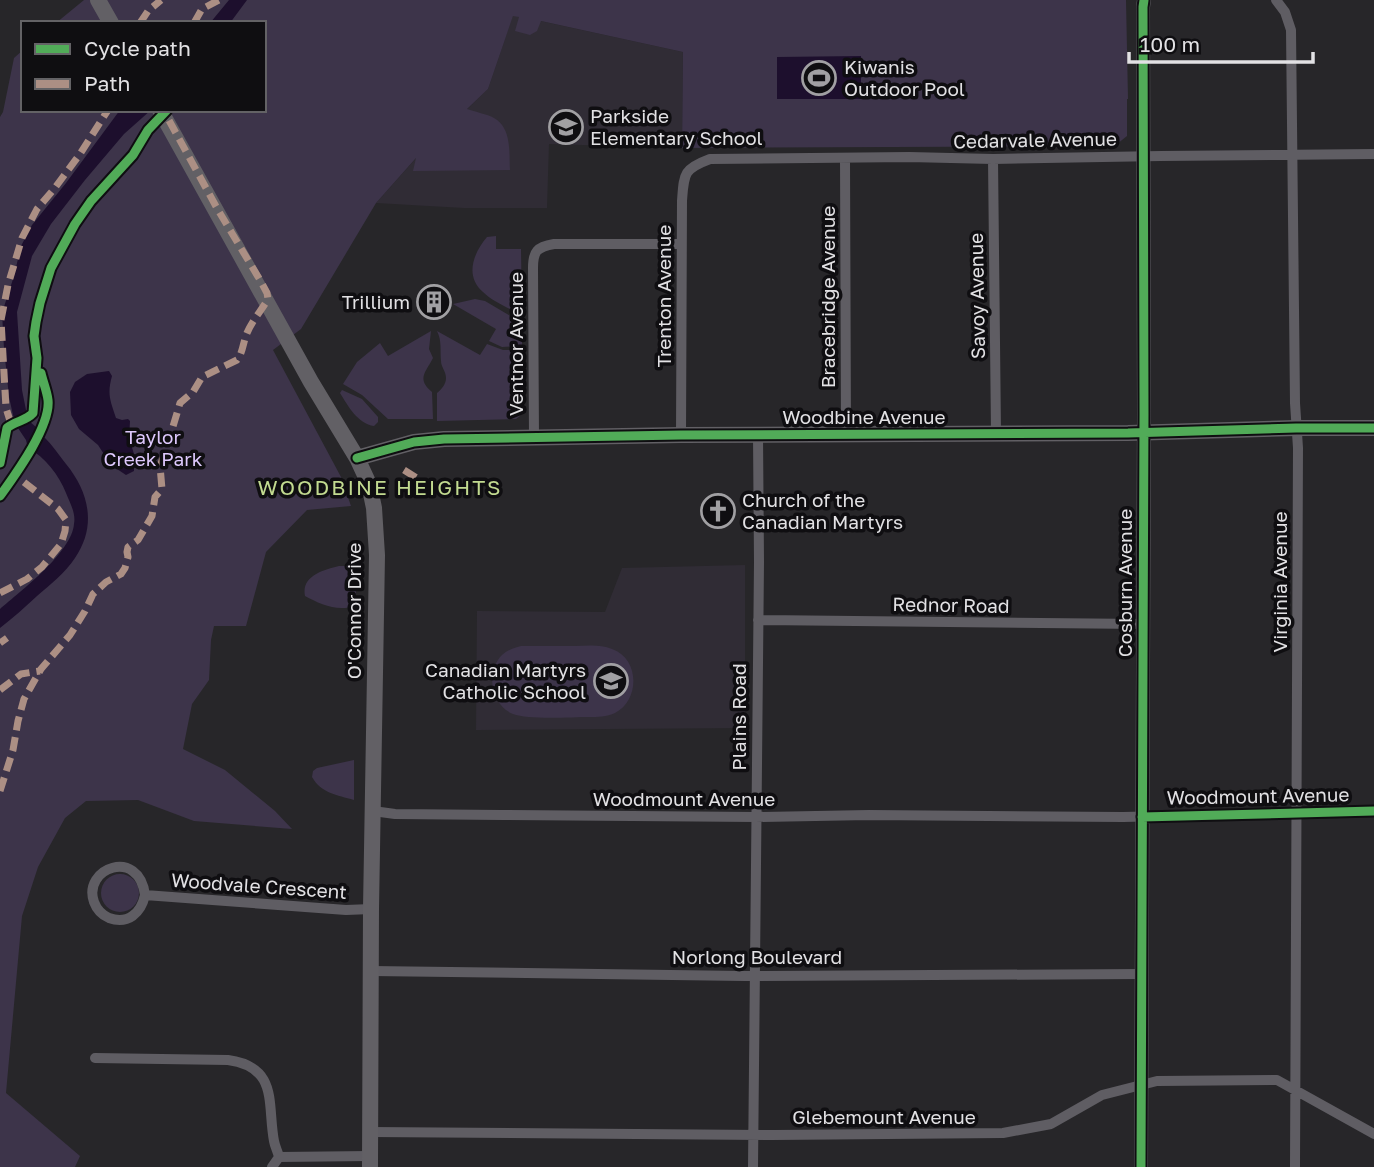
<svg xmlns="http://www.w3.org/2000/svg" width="1374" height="1167" viewBox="0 0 1374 1167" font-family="'Golos Text',sans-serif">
<rect width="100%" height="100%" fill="#272629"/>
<path fill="#302c35" d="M513 15 683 52 682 148 549 144 547 208H464L376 203 418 156 488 89Z
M745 565V728L476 730 477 611 605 612 622 568Z"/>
<path fill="#3d344a" d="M84 0H1126L1128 99H1127V136L1117 144 1101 146 682 148 683 52 541 21 537 31 530 35 515 31 519 17 513 16 488 89 467 109C475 112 487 114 494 118 512 128 509 153 510 170L413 171 416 158 376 203 301 329 273 350 341 477 351 506 307 510 266 552 246 626H214L211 640 209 680 192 704 183 749 225 770 275 811 292 829 194 821 138 800 86 801 65 818 38 867 22 916 6 1093 80 1156 75 1167H0V117L3 112 14 58 23 50V110H264V23H56Z
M496 236V249H521L522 315C509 308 493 302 483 292 464 276 474 252 487 237Z
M475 299 485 301 522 323V346L502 347 489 341 496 329 453 304Z
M431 331 429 349 433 358C426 372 416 379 432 392L433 419H388L362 395 343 384 357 362 380 343 388 356Z
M437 331 480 355 487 344 503 350H522L523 409 520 416 516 419 437 421V393C442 389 446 384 446 378 446 371 441 367 441 361 440 350 442 341 437 331Z
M342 390 362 399 378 417V422L374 426C358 424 348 406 340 393Z
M339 566H356V605C339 613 320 604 305 596 301 576 323 570 339 566Z
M521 646C539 646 557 646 575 646 587 646 600 644 612 649 640 659 640 700 615 713 607 717 597 717 589 717 571 717 528 720 513 714 491 705 485 672 502 655 507 650 514 648 521 646Z
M354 760V800C337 795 321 793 312 777L313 771 317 768Z
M101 893a19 19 0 1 1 38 0a19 19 0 1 1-38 0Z"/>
<path fill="#1d0f2d" d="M229 0H247L230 23H210Z
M861 56V99H777V57Z
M120 110H151L124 134 85 180 51 224 32 256 17 312 22 390 28 420 37 428V432C50 440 57 453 66 464 89 492 97 526 75 558 65 573 50 585 37 596 25 607 13 618 0 628V609C21 591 72 552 74 524 76 513 70 503 66 493 59 475 45 457 28 448L26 440 18 428 13 415 9 397 4 348 2 313 14 276 21 246 32 225 66 183Z
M109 371 112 376C107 394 110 400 116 418L122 420 128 419 130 421 129 438 134 454V471L126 475 111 465 98 445 79 429 71 415 70 392 75 382 87 374Z"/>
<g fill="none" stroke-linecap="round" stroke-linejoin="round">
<path stroke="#5f5d63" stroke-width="10" d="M1276 0 1285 12 1291 30 1295 403 1298 448 1295 1167
M845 158 846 435
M993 159 996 433
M681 435 682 201C684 174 683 169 710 159L909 157 993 159 1161 156 1374 154
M534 438 533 268C533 251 537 247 554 244H681
M758 620 1143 624
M373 811 395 814 502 815 756 817 869 815 1123 817 1374 811
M145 895C141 913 128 925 109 918 102 915 97 910 94 902 82 868 139 847 145 895L346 910 371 909
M371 971 744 976 1142 974
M95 1058 228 1060C279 1067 267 1104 274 1141 275 1147 278 1152 279 1157
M370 1132 774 1135 1003 1133 1051 1124 1102 1095 1157 1081 1277 1080 1374 1134
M272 1167 279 1157 370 1156
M753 1167 759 562 758 435"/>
<path stroke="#5f5d63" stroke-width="14" d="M1141 1167 1144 414 1143 7 1144 0"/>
<path stroke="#626065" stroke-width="16" d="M98 0 111 23
M160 110 311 382 357 458 369 484 374 508 377 555 371 909 370 1167
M357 458 414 442 444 439 681 435 1128 433 1296 428H1374"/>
<path stroke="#ac8f84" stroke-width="7" stroke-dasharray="14 7" stroke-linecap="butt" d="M140 23 148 11 161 0
M194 23 202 9 219 0
M11 424 6 408 1 320 8 285 22 238 37 209 54 189 80 154 108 110
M404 470 420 480
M0 593 27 579 42 567 61 544 65 531 66 520 58 509 15 475
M0 643 7 638
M0 690 21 674 40 671
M0 791 13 750 18 721 24 699 41 669 70 635 85 611 93 594 106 582 121 574 125 568 128 557 127 552 128 547 138 540 152 516 155 497 162 489 160 466 166 450 180 403 193 392 202 377 237 360C243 353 243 342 247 333 252 321 261 311 268 299L267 293 260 280 218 210 165 113"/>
<g stroke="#0f0e11" stroke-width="13">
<path id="cycleway" d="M357 458 414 442 444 439 681 435 1128 433 1296 428H1374
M0 463 7 428C15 421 26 421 33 413L37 358 34 336 36 322 40 303 51 268 75 224 91 201 133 155 148 130 167 110
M0 496C15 475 51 426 48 400 47 391 43 382 41 373
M1142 817 1374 811
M1141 1167 1144 414 1143 7 1144 0"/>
</g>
<use href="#cycleway" stroke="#51ab58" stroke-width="9"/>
</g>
<defs>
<g id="stadium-ring" transform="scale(1.75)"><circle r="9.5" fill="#0f0e11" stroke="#a1a0a3" stroke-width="1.5"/><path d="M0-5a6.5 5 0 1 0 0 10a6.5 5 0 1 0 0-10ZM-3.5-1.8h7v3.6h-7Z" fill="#a1a0a3"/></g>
<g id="school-ring" transform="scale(1.75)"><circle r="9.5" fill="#0f0e11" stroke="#a1a0a3" stroke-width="1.5"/><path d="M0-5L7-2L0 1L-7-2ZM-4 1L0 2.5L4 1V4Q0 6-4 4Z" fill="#a1a0a3"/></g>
<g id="building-ring" transform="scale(1.75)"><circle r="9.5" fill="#0f0e11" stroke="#a1a0a3" stroke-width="1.5"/><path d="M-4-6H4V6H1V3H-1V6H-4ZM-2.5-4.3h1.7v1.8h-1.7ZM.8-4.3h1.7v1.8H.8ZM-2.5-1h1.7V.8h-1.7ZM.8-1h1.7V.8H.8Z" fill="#a1a0a3"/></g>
<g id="church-ring" transform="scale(1.75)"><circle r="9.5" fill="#0f0e11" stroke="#a1a0a3" stroke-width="1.5"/><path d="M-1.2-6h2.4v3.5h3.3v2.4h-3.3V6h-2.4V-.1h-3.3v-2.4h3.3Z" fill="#a1a0a3"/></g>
</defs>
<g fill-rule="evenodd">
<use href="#stadium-ring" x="819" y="78"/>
<use href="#school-ring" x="566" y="127"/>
<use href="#building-ring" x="434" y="302"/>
<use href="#church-ring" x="718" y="511"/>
<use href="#school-ring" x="611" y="681"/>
</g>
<g text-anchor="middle" stroke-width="7" stroke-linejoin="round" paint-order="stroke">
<g font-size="19" fill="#e2e1e4" stroke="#0f0e11" text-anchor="start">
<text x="844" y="74">Kiwanis<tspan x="844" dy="22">Outdoor Pool</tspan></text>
<text x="590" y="123">Parkside<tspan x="590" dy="22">Elementary School</tspan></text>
<text x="410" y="309" text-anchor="end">Trillium</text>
<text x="742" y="507">Church of the<tspan x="742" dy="22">Canadian Martyrs</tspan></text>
<text x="586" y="677" text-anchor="end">Canadian Martyrs<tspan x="586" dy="22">Catholic School</tspan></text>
</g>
<g font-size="19" fill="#e2e1e4" stroke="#0f0e11">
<text transform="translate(1035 140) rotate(-1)" y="7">Cedarvale Avenue</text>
<text transform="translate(664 296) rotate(-90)" y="7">Trenton Avenue</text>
<text transform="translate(977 296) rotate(-91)" y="7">Savoy Avenue</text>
<text transform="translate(828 297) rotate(-90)" y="7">Bracebridge Avenue</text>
<text transform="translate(516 344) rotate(-90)" y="7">Ventnor Avenue</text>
<text x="864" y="424">Woodbine Avenue</text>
<text transform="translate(1280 582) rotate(-90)" y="7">Virginia Avenue</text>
<text transform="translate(1125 583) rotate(-90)" y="7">Cosburn Avenue</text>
<text transform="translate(951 605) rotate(1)" y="7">Rednor Road</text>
<text transform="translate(354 611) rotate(-90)" y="7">O'Connor Drive</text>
<text transform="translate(739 717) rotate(-90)" y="7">Plains Road</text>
<text transform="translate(1258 796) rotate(-1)" y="7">Woodmount Avenue</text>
<text x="684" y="806">Woodmount Avenue</text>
<text transform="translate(259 886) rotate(4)" y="7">Woodvale Crescent</text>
<text x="757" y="964">Norlong Boulevard</text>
<text x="884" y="1124">Glebemount Avenue</text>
</g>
<g font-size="19" fill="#dec9fd" stroke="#0f0e11">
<text x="153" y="444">Taylor<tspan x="153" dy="22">Creek Park</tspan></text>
</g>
<g font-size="21" letter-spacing="2" fill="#c2da90" stroke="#0f0e11">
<text x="380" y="495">WOODBINE HEIGHTS</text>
</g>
</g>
<rect x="21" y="21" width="245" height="91" fill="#0f0e11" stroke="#636265" stroke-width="2"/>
<rect x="35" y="44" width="35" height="10" fill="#51ab58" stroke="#636265" stroke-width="2"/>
<text x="84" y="56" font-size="21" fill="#e2e1e4">Cycle path</text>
<rect x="35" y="79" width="35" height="10" fill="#ac8f84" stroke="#636265" stroke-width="2"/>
<text x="84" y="91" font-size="21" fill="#e2e1e4">Path</text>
<path d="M1129 52v10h184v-10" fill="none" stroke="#e2e1e4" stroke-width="3.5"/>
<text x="1140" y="52" font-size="21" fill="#e2e1e4" stroke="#0f0e11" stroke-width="5" paint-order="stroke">100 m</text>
</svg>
